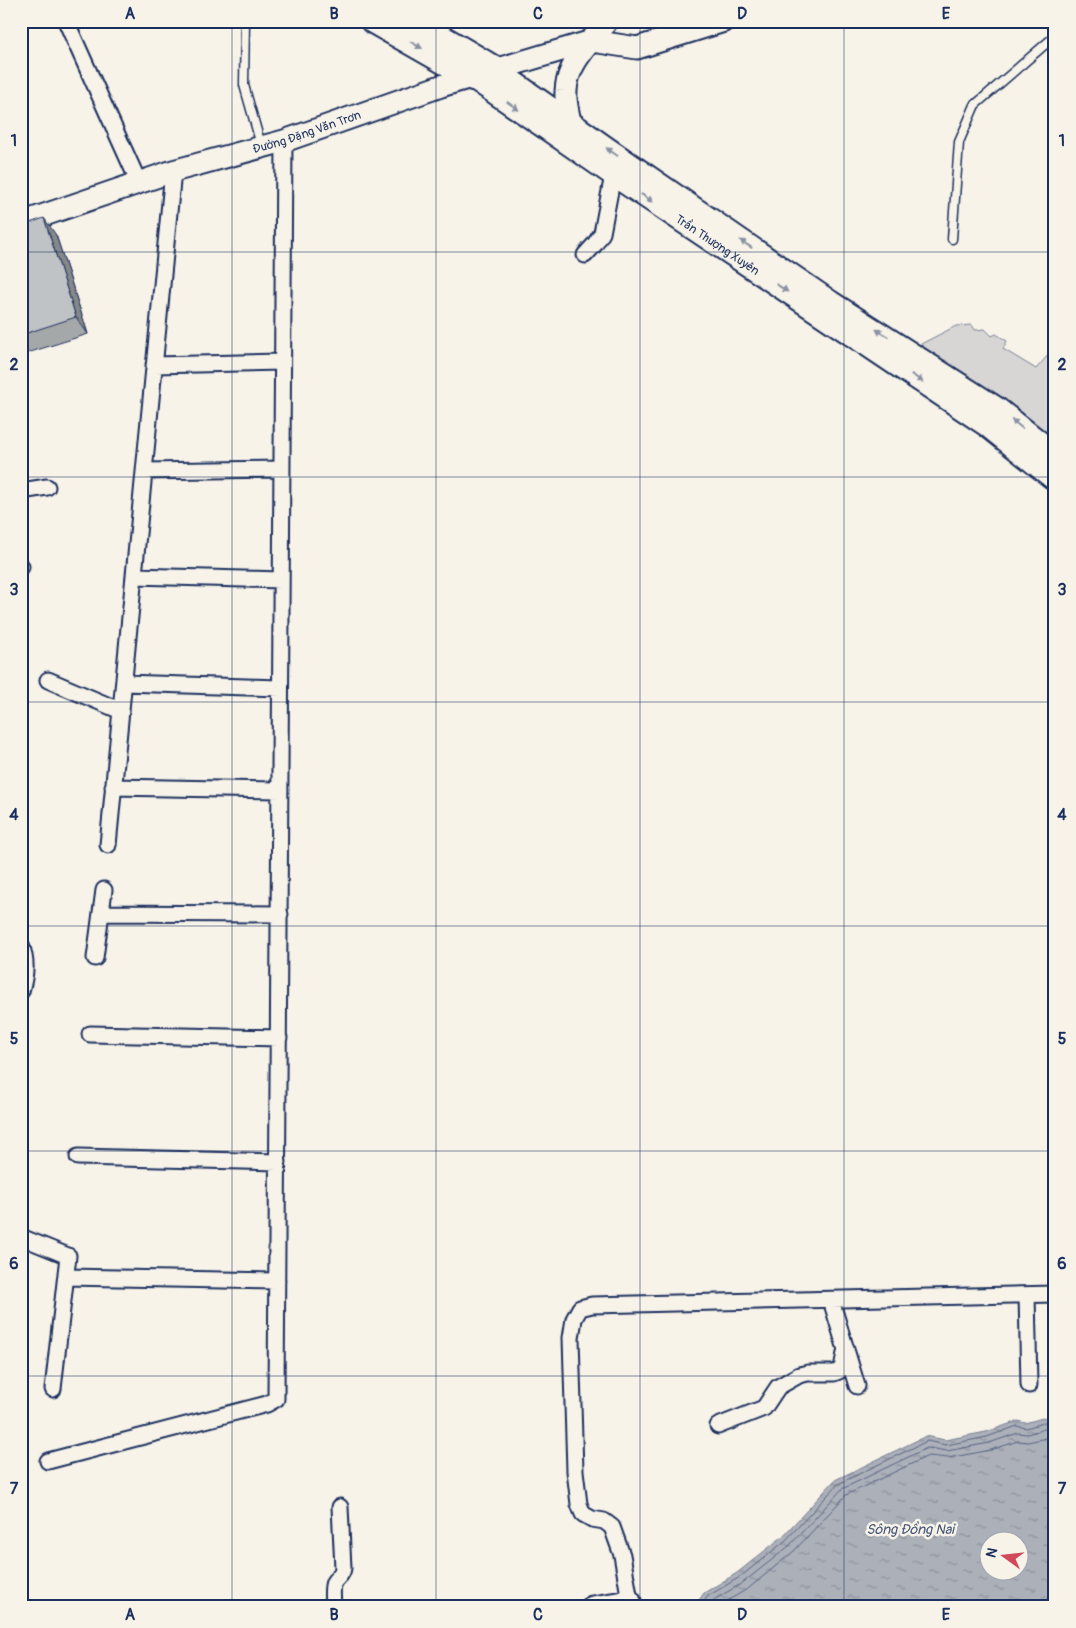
<svg xmlns="http://www.w3.org/2000/svg" width="1076" height="1628" viewBox="0 0 1076 1628" font-family="Pangolin,sans-serif">
<defs>
<pattern id="water-ripples" width="26" height="14" patternUnits="userSpaceOnUse" patternTransform="scale(1.25)"><rect width="26" height="14" fill="#acb0b9"/><path d="M2 4q2-2 4 0t4 0M15 11q2-2 4 0t4 0" fill="none" stroke="#8b909a"/></pattern>
</defs>
<rect width="100%" height="100%" fill="#f7f3e8"/>
<filter id="ink" filterUnits="userSpaceOnUse"><feTurbulence type="fractalNoise" baseFrequency=".02" numOctaves="2"/><feDisplacementMap in="SourceGraphic" scale="10" xChannelSelector="R" yChannelSelector="G"/><feConvolveMatrix kernelMatrix="1 2 1 2 8 2 1 2 1" color-interpolation-filters="sRGB"/></filter>
<g filter="url(#ink)">
<path fill="#d7d6d4" stroke="#798299" d="M972 325 975 330 985 329 992 336 996 334 1007 341 1003 349 1036 369 1055 347V444L917 346 956 326Z"/>
<path fill="url(#water-ripples)" stroke="#727c95" fill-rule="evenodd" d="M1046 1417H1055V1607H694L704 1593 737 1573 782 1537 835 1480 926 1436 945 1440 986 1432 1018 1421 1025 1423ZM988 1540H1018V1570H988Z"/>
<g fill="none" stroke-linecap="round" stroke-linejoin="round">
<path stroke="#556382" stroke-width="1" d="M700 1607 708 1596 740 1577 785 1541 838 1484 927 1441 946 1445 987 1437 1017 1426 1026 1428 1047 1422H1055
M708 1607 712 1601 744 1582 789 1546 842 1489 927 1448 947 1451 989 1443 1018 1433 1027 1434 1048 1428H1055
M717 1607 749 1588 794 1551 846 1495 928 1456 948 1458 991 1450 1018 1441 1028 1442 1055 1436"/>
<g stroke="#1b2f5e" stroke-width="11">
<path id="lane" d="M245 21 244 85 261 145
M952 239 959 142 975 105 1055 36"/>
</g>
<g stroke="#1b2f5e" stroke-width="19">
<path id="street" d="M66 21 139 183
M585 255 595 244 602 233 613 175
M154 365 282 362
M144 471 282 469
M21 491 47 487
M21 566V567
M134 576 281 580
M48 680 121 711
M124 683 280 688
M113 787 280 790
M108 845 173 171
M101 913 280 914
M21 945C27 961 26 974 21 991
M95 958 104 890
M90 1034 279 1038
M78 1157 278 1162
M21 1237 68 1256 53 1389
M66 1277 277 1281
M1027 1295 1029 1385
M831 1300 857 1386
M718 1426 764 1408 778 1387 799 1375 808 1373H834L839 1371 842 1368 846 1348
M48 1461 267 1404 276 1399 284 141
M630 1601 622 1555 612 1527 604 1521 592 1519 583 1514 579 1504 575 1471 571 1338 574 1319 580 1308 592 1305 1055 1294
M333 1607C333 1600 331 1588 334 1582 338 1576 342 1576 343 1568L340 1507"/>
</g>
<g stroke="#1b2f5e" stroke-width="25">
<g id="secondary">
<path d="M497 70 607 148 831 302 997 408 1055 454"/>
<path id="s1" d="M473 78 613 175 986 425 1055 480"/>
<path d="M570 122C568 111 565 101 566 91 567 63 591 42 607 21"/>
<path id="s2" d="M21 223 173 171 284 141 441 86 592 41 637 48 724 21"/>
<path d="M592 1607 630 1601"/>
</g>
</g>
<g stroke="#1b2f5e" stroke-width="28">
<path id="primary" d="M373 21 473 78
M414 21 497 70"/>
</g>
<use href="#lane" stroke="#f7f3e8" stroke-width="8"/>
<use href="#street" stroke="#f7f3e8" stroke-width="15"/>
<use href="#secondary" stroke="#f7f3e8" stroke-width="21"/>
<use href="#primary" stroke="#f7f3e8" stroke-width="24"/>
</g>
<path fill="#a5a8a9" stroke="#1b2f5e" d="M21 226 56 235 88 334 21 355Z"/>
<path fill="#86888a" stroke="#1b2f5e" d="M44 218 56 235 88 334 76 317Z"/>
<path fill="#c0c3c5" stroke="#1b2f5e" d="M44 218 76 317 21 335V226Z"/>
<defs><path id="oneway-solid" d="M-6-.8H1V-3.2L6.5 0L1 3.2V.8H-6Z" transform="scale(1.25)"/></defs>
<g fill="#8991a3">
<use href="#oneway-solid" transform="translate(416 45) rotate(30)"/>
<use href="#oneway-solid" transform="translate(513 106) rotate(35)"/>
<use href="#oneway-solid" transform="translate(612 152) rotate(-145)"/>
<use href="#oneway-solid" transform="translate(647 198) rotate(34)"/>
<use href="#oneway-solid" transform="translate(746 244) rotate(-146)"/>
<use href="#oneway-solid" transform="translate(782 288) rotate(34)"/>
<use href="#oneway-solid" transform="translate(882 333) rotate(-148)"/>
<use href="#oneway-solid" transform="translate(917 378) rotate(34)"/>
<use href="#oneway-solid" transform="translate(1017 424) rotate(-141)"/>
</g>
</g>
<path fill="none" stroke="#1b2f5e" stroke-width="1" stroke-opacity="0.55" d="M232 21V1607M436 21V1607M640 21V1607M844 21V1607M21 252H1055M21 477H1055M21 702H1055M21 926H1055M21 1151H1055M21 1376H1055"/>
<g text-anchor="middle" stroke-width="5" stroke-linejoin="round" paint-order="stroke">
<g font-size="12" fill="#1b2f5e" stroke="#f7f3e8">
<text dy="4" stroke="none"><textPath href="#s2" startOffset="300">Đường Đặng Văn Trơn</textPath></text>
<text dy="4" stroke="none"><textPath href="#s1" startOffset="296">Trần Thượng Xuyên</textPath></text>
</g>
<g font-size="14" font-style="italic" fill="#465679" stroke="#f7f3e8">
<text x="910" y="1534">Sông Đồng Nai</text>
</g>
</g>
<rect width="1076" height="1628" fill="none" stroke="#f7f3e8" stroke-width="55"/>
<g transform="translate(1004 1556) rotate(285)"><circle r="24" fill="#f7f3e8" stroke="#9fa5b1"/>
<path d="M0-4L9 19L0 12L-9 19Z" fill="#d1495b"/>
<text y="-8" font-size="14" font-weight="bold" text-anchor="middle" fill="#1b2f5e">N</text>
</g>
<rect x="28" y="28" width="1020" height="1572" fill="none" stroke="#1b2f5e" stroke-width="2"/>
<g font-size="16" text-anchor="middle" font-weight="bold" fill="#1b2f5e">
<text x="130" y="19">A</text>
<text x="334" y="19">B</text>
<text x="538" y="19">C</text>
<text x="742" y="19">D</text>
<text x="946" y="19">E</text>
<text x="14" y="146">1</text>
<text x="1062" y="146">1</text>
<text x="14" y="370">2</text>
<text x="1062" y="370">2</text>
<text x="14" y="595">3</text>
<text x="1062" y="595">3</text>
<text x="14" y="820">4</text>
<text x="1062" y="820">4</text>
<text x="14" y="1044">5</text>
<text x="1062" y="1044">5</text>
<text x="14" y="1269">6</text>
<text x="1062" y="1269">6</text>
<text x="14" y="1494">7</text>
<text x="1062" y="1494">7</text>
<text x="130" y="1620">A</text>
<text x="334" y="1620">B</text>
<text x="538" y="1620">C</text>
<text x="742" y="1620">D</text>
<text x="946" y="1620">E</text>
</g>
</svg>
